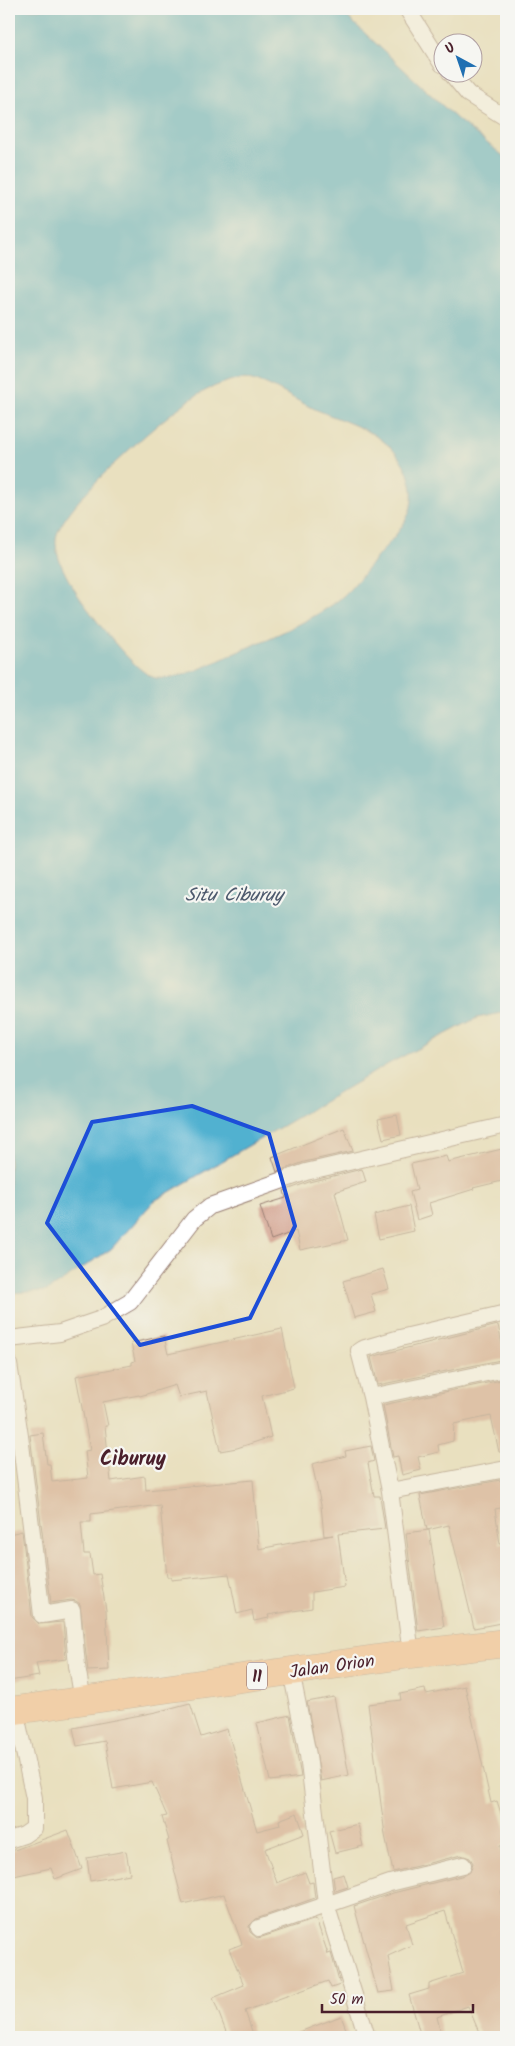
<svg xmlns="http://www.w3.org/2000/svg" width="515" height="2046" viewBox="0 0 515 2046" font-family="Kalam,sans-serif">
<rect width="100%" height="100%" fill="#f6f6f2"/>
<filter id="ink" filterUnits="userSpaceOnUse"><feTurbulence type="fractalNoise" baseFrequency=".02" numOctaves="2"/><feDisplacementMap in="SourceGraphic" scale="10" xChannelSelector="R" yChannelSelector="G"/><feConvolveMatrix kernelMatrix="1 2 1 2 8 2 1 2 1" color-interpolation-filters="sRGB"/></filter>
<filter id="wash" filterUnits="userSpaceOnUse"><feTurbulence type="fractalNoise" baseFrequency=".0096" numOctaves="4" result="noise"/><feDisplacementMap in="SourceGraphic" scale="20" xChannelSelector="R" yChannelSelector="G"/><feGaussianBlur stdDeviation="1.12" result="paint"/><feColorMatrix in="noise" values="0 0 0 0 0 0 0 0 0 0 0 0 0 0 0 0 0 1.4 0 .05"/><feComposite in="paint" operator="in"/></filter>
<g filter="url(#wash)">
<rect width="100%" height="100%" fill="#e9e0bf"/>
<path fill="#51b1d0" stroke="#4e687e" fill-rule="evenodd" d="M9 9H339L457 119 506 158V1012L477 1018 390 1063 154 1201 111 1249 47 1291 9 1293ZM246 377C272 383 293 400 317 410 340 420 369 428 388 445 397 453 406 466 409 477 421 513 397 533 376 558 363 574 349 593 332 605 305 623 275 636 244 649 221 659 181 681 156 678 140 676 104 631 94 617 79 598 54 563 56 539 59 507 167 413 196 396 212 386 228 381 246 377Z"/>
<g id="blocks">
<path fill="#d19e89" d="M397 1115 401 1135 383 1139 378 1119Z
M344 1128 353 1151 304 1162 277 1172 272 1157Z
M506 1148V1180L473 1188 474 1189 429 1203 432 1215 417 1220 410 1192 417 1190 411 1164 446 1156 448 1162Z
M362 1169 366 1182 335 1192 348 1240 300 1250 296 1231 271 1240 260 1206 286 1198 284 1191 309 1182Z
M409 1206 414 1231 379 1239 374 1215Z
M383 1269 389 1289 371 1294 376 1312 354 1318 343 1281Z
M498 1325 505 1359 378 1385 371 1357Z
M282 1329 294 1388 262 1396 271 1437 237 1448 220 1451 207 1391 179 1397 175 1385 140 1396 139 1395 103 1402 108 1426H105L111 1481 145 1476 146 1490 253 1480 259 1549 333 1535 324 1536 321 1505 312 1464 346 1456 345 1451 371 1446 374 1461 368 1463 374 1496H380L385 1529 338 1534 345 1587 312 1592V1608L268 1615 269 1618 254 1621 252 1610 237 1614 229 1574 171 1580V1577H167L160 1505 91 1514V1522H81L84 1554H90L93 1575 100 1574 106 1610 109 1670 88 1671 80 1604 76 1601 71 1600 51 1603 30 1435 43 1433 47 1464H50L52 1482 88 1478 85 1451 90 1450 76 1376 132 1365V1362L135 1361 131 1343 164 1336 168 1354Z
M506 1379V1452H499L491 1416 454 1424 453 1441 438 1445 439 1452 418 1457 421 1470 402 1475 398 1456 393 1457 383 1405Z
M506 1479V1507L495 1509 500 1544 506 1543V1622L474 1628 449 1525 427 1530 420 1495Z
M429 1530 444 1627 418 1631 406 1533Z
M22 1531 32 1617 39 1624 63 1622 66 1659 36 1663 39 1676 9 1681V1534Z
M465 1686 491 1803 497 1801 506 1829V1844L500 1846 506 1876V1890L501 1891 506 1912V2037H481L468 2006 437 2017 442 2037H421L409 1995 429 1989V1984L463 1973 445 1911 406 1924 412 1945 388 1956 394 1991 378 1993 354 1906 393 1893 465 1875 470 1872 473 1863 470 1858 461 1855 393 1872 385 1835 368 1704 401 1700 400 1694 425 1689 426 1694Z
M334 1697 349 1775 321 1781 307 1702Z
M190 1703 201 1737 227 1729 257 1831 280 1825 279 1820 297 1813 304 1834 265 1849 277 1883 305 1872 309 1883 313 1882 315 1898 256 1919 249 1926 250 1932 257 1938 262 1937 316 1919 328 1954 331 1953 340 1985 331 1988 328 1981 245 2011 254 2037H228L213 1998 244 1985 229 1949 242 1944 224 1894 183 1904 167 1841 169 1840 162 1817 167 1816 152 1782 113 1789 105 1741 77 1746 73 1728 156 1712Z
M290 1715 301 1777 270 1781 257 1723Z
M358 1824 363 1846 335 1853 329 1831Z
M68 1830 82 1869 55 1879 51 1868 9 1877V1852Z
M126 1851 130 1874 90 1881 87 1858Z
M344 1874 348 1887 335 1891 333 1877Z
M341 2016 349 2037H289V2036Z"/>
</g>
</g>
<g filter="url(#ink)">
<use href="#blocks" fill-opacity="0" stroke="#9a8075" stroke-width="1"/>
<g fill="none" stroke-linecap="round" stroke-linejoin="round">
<g stroke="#9a8075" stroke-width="18">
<path id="street" d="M407 9 442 64
M450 72 468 94 506 118
M9 1339 60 1333 101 1319 130 1302 194 1219 210 1206 306 1172 506 1125
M9 1364 20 1436 42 1615 72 1610 77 1666 83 1701
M371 1397 506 1369
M390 1491 506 1469
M411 1654 390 1491 371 1397 359 1351 362 1349 400 1338 506 1313
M291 1671 308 1755 326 1904 367 2037
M9 1840 24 1835 34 1828V1798L15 1710
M259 1928 390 1883 463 1865"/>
</g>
<g stroke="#9a8075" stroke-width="29">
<path id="highway" d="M9 1711 411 1654 506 1643"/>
</g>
<use href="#street" stroke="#fff" stroke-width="16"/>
<use href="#highway" stroke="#fbbb8d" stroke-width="28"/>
</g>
</g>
<path d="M0 0H515V2046H0ZM192 1106 269 1134 295 1226 250 1318 140 1345 47 1223 92 1122Z" fill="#e9e0bf" fill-opacity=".55" fill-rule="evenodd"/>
<path fill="none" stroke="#1d4ed8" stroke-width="4" stroke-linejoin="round" d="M192 1106 269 1134 295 1226 250 1318 140 1345 47 1223 92 1122Z"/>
<g text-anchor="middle" stroke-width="4.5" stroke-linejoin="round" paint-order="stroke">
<rect fill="#f6f6f2" stroke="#7e6067" stroke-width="1" x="247" y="1662.5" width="20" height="27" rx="4"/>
<g font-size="16" font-weight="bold" fill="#4a1f2b">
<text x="257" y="1682">11</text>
</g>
<g font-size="18" fill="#4a1f2b" stroke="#f6f6f2">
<text transform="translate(332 1666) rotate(-8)" y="6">Jalan Orion</text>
</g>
<g font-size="19" font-style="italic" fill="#4d596d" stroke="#f6f6f2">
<text x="234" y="901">Situ Ciburuy</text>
</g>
<g font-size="20" font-weight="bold" fill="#4a1f2b" stroke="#f6f6f2">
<text x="133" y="1465">Ciburuy</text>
</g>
</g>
<rect width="515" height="2046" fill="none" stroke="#f6f6f2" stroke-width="30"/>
<g transform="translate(458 58) rotate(320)"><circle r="24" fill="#f6f6f2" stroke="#b1a0a2"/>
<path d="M0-4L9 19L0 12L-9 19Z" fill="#1f6fb2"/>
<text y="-8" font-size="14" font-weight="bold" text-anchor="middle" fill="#4a1f2b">U</text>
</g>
<path d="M322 2004v8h151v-8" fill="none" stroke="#4a1f2b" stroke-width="2.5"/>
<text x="330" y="2004" font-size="15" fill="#4a1f2b" stroke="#f6f6f2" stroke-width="4" paint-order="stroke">50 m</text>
</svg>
